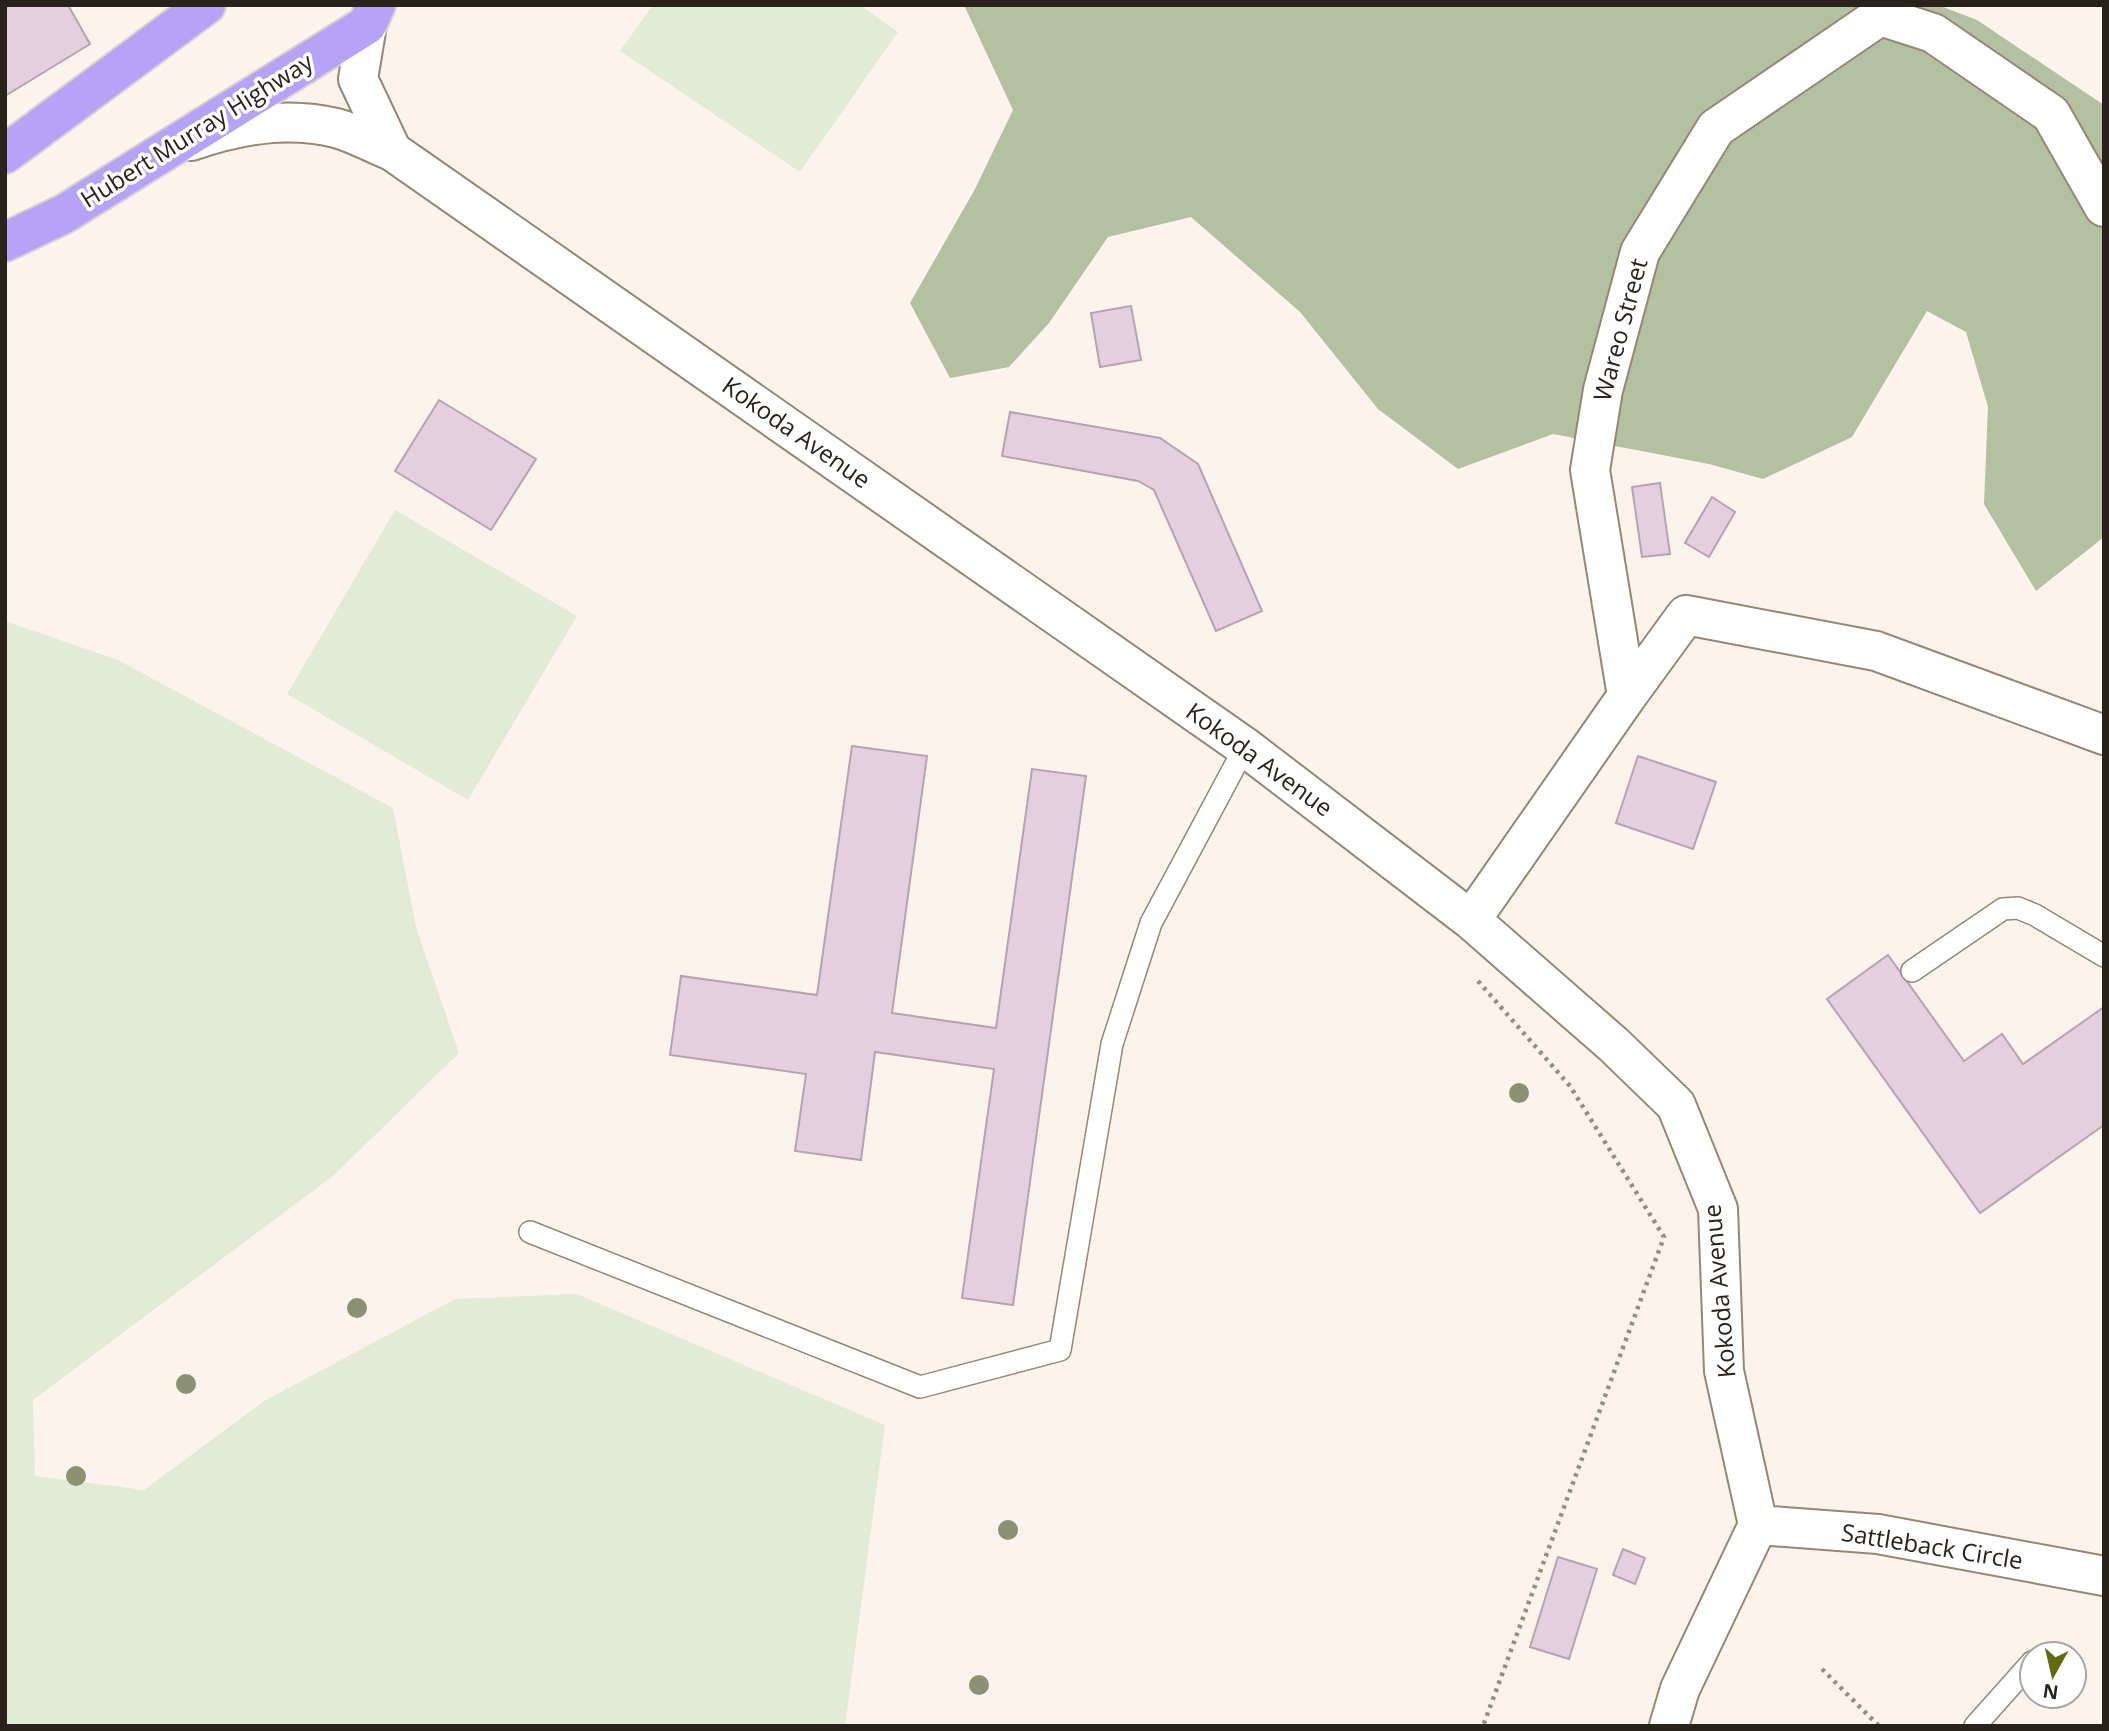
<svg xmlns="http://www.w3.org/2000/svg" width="2109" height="1731" viewBox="0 0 2109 1731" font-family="'Open Sans',sans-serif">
<rect width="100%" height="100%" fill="#fcf4ec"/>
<path fill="#e2ebd6" d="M653 5H860L898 32 800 172 620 51Z
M395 510 577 616 468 800 287 694Z
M5 621 118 660 393 808 416 927 459 1053 333 1176 33 1400 35 1476 144 1490 264 1401 455 1299 577 1294 885 1425 845 1726H5Z"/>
<path fill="#b3c1a1" d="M964 5H1938L1977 20 2104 105V537L2036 591 1984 504 1988 407 1966 332 1927 311 1852 437 1763 479 1709 464 1553 434 1458 469 1378 409 1300 312 1191 217 1108 237 1049 323 1009 367 950 378 910 303 975 189 1013 110Z"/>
<path fill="#e5cede" stroke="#b8a2b1" stroke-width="2" d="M5 5H68L90 44 5 96Z
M1131 306 1141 360 1100 367 1091 313Z
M439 400 536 459 491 530 395 471Z
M1010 412 1160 438 1198 464 1262 611 1216 631 1154 490 1138 481 1002 456Z
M1660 483 1670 554 1642 557 1632 487Z
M1712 497 1735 512 1709 557 1685 543Z
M852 746 927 756 892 1013 996 1028 1032 769 1086 776 1013 1305 962 1298 994 1069 875 1052 861 1160 795 1151 806 1074 670 1055 681 976 817 995Z
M1638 756 1716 782 1693 849 1616 823Z
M1888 955 1964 1061 2002 1034 2023 1064 2104 1007V1125L1980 1213 1827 999Z
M1623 1549 1645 1558 1635 1584 1613 1575Z
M1558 1557 1597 1569 1569 1659 1530 1647Z"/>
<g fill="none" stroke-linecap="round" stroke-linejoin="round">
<g stroke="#978674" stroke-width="24">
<path id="lane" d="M1912 971 2003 909 2018 908 2035 915 2104 956
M530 1232 920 1387 1060 1350 1112 1044 1151 923 1245 747
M1975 1726 2032 1662"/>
</g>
<g stroke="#978674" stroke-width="42">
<path id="street" d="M367 25 358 79 392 151 1245 747 1471 920 1614 1045 1676 1105 1718 1209 1724 1371 1758 1525 1680 1689 1669 1726
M191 141C238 125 287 116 336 128 355 133 374 144 392 151
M1627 696 1686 615 1876 651 2104 735
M1471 920 1627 696 1590 470 1603 390 1640 252 1716 128 1880 16 1933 33 2051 114 2104 207
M1758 1525 1878 1534 2104 1576"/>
</g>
<g stroke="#d4d3d1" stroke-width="42">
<path id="highway" d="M5 154 206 5
M5 242 64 214 367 25 376 5"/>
</g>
<path stroke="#948c85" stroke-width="4.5" stroke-dasharray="3.5 5" stroke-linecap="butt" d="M1478 981 1570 1086 1664 1237 1483 1726
M1822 1669 1879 1726"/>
<use href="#lane" stroke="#fff" stroke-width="21"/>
<use href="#street" stroke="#fff" stroke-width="38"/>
<use href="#highway" stroke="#b6a3f7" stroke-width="38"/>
</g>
<g fill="#8b9172">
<circle cx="1519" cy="1093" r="10"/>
<circle cx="357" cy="1308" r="10"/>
<circle cx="186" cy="1384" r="10"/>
<circle cx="76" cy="1476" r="10"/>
<circle cx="1008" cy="1530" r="10"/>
<circle cx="979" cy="1685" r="10"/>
</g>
<g text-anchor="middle" stroke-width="7" stroke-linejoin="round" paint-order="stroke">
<g font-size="24" fill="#29221b" stroke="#fff">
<text transform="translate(197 131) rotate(-32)" y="8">Hubert Murray Highway</text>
<text transform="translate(1621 330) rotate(-75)" y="8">Wareo Street</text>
<text transform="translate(796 433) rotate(35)" y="8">Kokoda Avenue</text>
<text transform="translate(1259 760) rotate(36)" y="8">Kokoda Avenue</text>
<text transform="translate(1720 1291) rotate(-95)" y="8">Kokoda Avenue</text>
<text transform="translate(1932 1547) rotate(9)" y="8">Sattleback Circle</text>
</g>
</g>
<rect width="2109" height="1731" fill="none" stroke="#29221b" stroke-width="14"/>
<g transform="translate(2053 1675) rotate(188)"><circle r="33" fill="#ffffff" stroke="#a9a7a4" stroke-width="2"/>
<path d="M0-5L12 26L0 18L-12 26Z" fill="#616b11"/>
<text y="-10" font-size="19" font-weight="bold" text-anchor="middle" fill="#29221b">N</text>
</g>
</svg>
